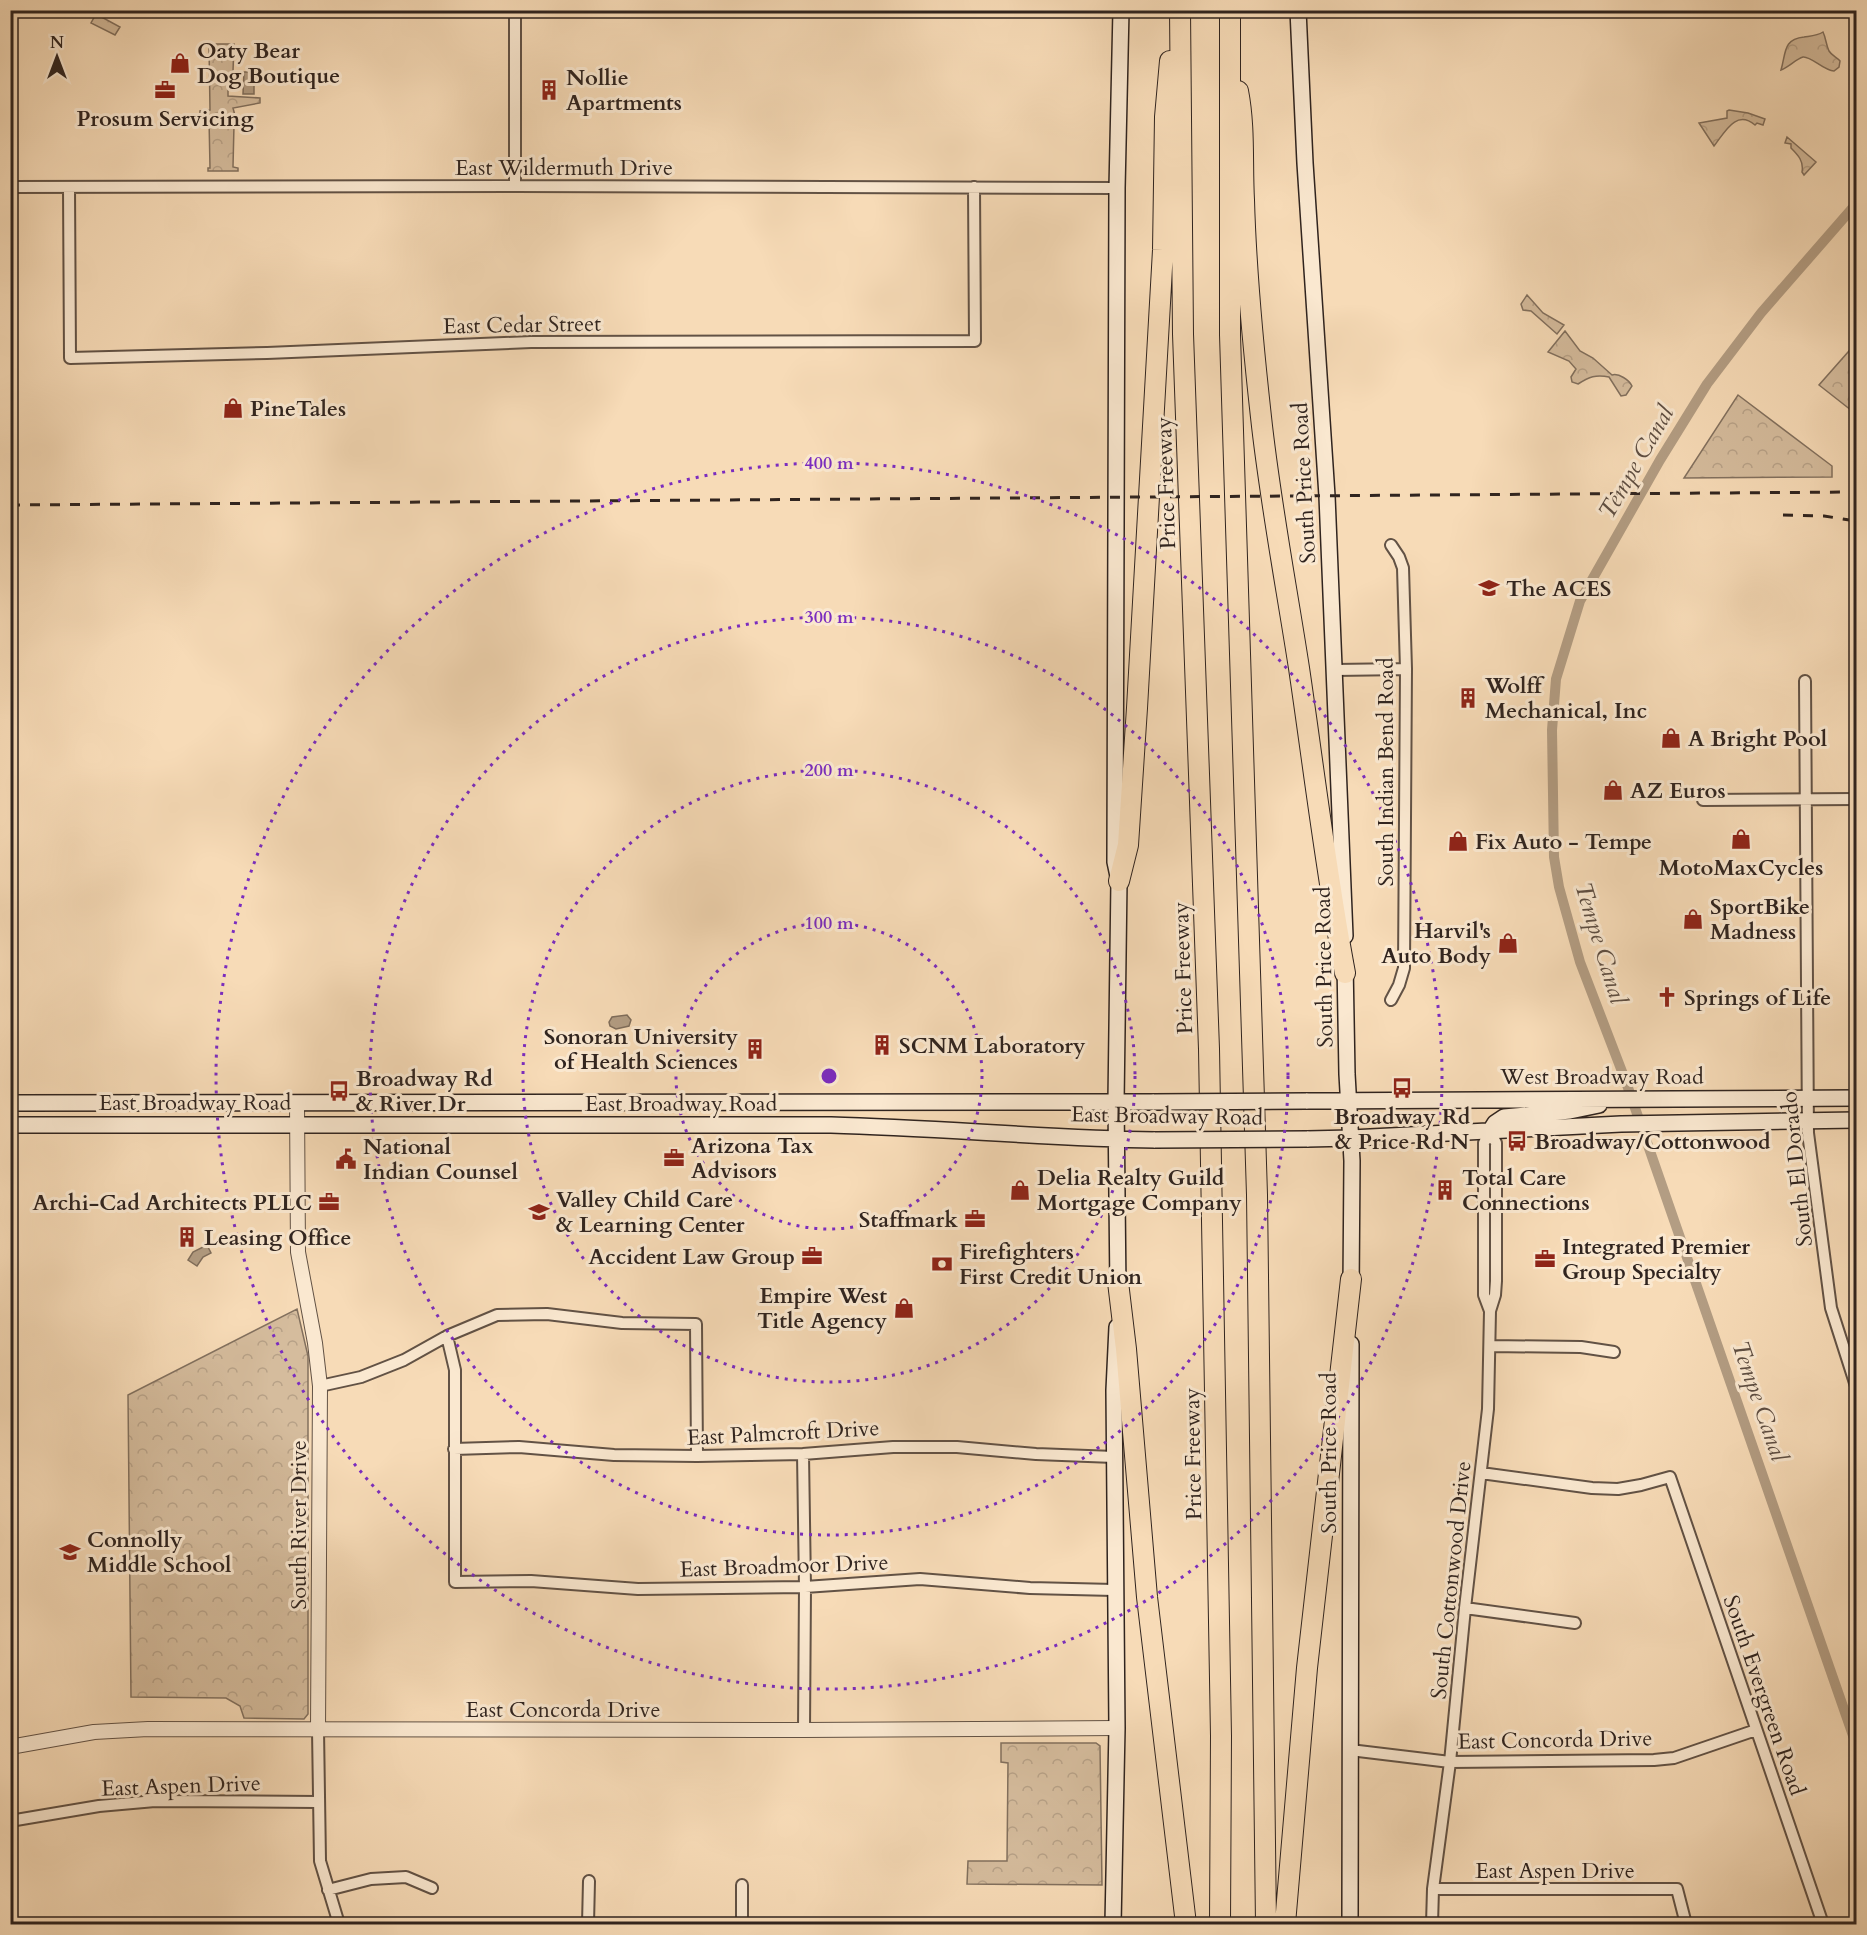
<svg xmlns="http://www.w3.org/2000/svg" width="1867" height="1935" viewBox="0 0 1867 1935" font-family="Cardo,serif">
<defs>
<pattern id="park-crowns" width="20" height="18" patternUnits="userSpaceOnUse" patternTransform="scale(1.5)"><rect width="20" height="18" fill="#d5bc9d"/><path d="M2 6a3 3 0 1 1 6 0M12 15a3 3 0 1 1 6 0" fill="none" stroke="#b7a187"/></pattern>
</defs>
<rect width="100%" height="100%" fill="#f7dbb7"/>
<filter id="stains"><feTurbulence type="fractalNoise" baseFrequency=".00333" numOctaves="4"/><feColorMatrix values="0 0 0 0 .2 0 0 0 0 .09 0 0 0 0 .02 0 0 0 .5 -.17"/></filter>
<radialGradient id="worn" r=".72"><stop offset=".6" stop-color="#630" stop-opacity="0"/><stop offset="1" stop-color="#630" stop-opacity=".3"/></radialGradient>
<path fill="url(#park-crowns)" stroke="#82705e" stroke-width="1.5" d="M96 14 120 27 115 35 91 23Z
M1823 32C1826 38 1826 45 1829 51 1832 56 1837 57 1840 61L1839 67 1834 71C1824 71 1811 56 1803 57 1796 59 1789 67 1781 70 1786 53 1783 39 1804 37 1810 36 1817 36 1823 32Z
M209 44H234L233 71 228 73V96L260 98V103L233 108 237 123 234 125 233 167 238 168V171H208V168H210L209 118 200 117V111L210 110Z
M1729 110 1748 113 1765 119 1763 125 1757 123 1755 125C1736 109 1725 132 1714 146L1699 123 1727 118V111Z
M1787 137 1816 162 1804 175 1802 172C1804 161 1798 155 1791 148V144L1785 143Z
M1527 295 1543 313 1564 325 1557 334 1531 311 1523 310 1521 304Z
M1565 331 1580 351 1593 358 1612 375C1619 373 1629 380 1632 386L1626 395 1621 396 1609 377C1596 374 1589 377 1578 384L1572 382 1571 377 1576 369 1569 361 1548 352Z
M1856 343V367L1851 363 1854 370 1850 375 1851 384 1856 378V414L1819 385Z
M1738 395 1832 466V477L1684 478Z
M297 1309 308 1356V1714L304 1719 244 1718 240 1706 226 1698 131 1697 128 1395Z
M1001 1743H1096L1100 1746 1102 1885 967 1884 968 1861H1007L1008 1763 1001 1762Z"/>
<path fill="#b39d83" stroke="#7f6d5b" stroke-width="1.5" d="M244 72H254V94H243Z
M627 1015 631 1020 629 1026 616 1029 610 1026 609 1022 612 1017Z
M207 1245 211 1253 203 1257 197 1266 188 1260 193 1252Z"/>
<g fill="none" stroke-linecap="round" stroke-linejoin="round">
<path stroke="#b39d83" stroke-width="10" d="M1856 204 1761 313 1707 384 1660 460 1580 601 1556 679 1552 730 1554 857 1559 887 1580 962 1626 1082 1856 1744"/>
<g stroke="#625245" stroke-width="14">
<path id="minor" d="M515 186V10
M10 187 515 186 1117 188
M69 187 70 358 267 353 531 342 975 341 974 187
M1391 545 1399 557 1403 568 1406 669 1404 968 1399 985 1391 1000
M1335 670 1406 669
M1805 681 1808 1133 1831 1308 1856 1386
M1703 800 1856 799
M1490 1131 1484 1143V1295L1490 1311
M447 1336 455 1370V1582L531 1581 638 1589 805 1587 920 1579 1030 1588 1114 1590
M1490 1346 1581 1347 1614 1352
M320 1386 361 1377 404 1360 447 1336 497 1315 547 1314 622 1323 696 1324 697 1456
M454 1449 519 1447 614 1455 697 1456 803 1454 893 1447H957L1036 1454 1114 1457
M803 1454 805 1587 804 1730
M1481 1473 1592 1488 1618 1489 1641 1485 1670 1477 1823 1924
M1465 1608 1575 1623
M318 1730 320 1861 339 1924
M1350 1750 1450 1762 1654 1760 1674 1758 1756 1730
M10 1821 99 1806 155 1801 318 1802
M742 1885V1924
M1433 1889H1677L1686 1924
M328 1890 371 1879 406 1877 432 1888
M588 1924 589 1881
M1432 1924 1433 1889 1450 1762 1465 1608 1488 1409 1490 1311 1495 1295 1496 1281V1143L1490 1131"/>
</g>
<g stroke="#625245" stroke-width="16">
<path id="tertiary" d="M297 1103 298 1252 315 1343 320 1386 318 1730
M10 1747 94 1732 148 1729 804 1730 1117 1728"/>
</g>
<g stroke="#30241f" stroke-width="18">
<path id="secondary" d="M1298 10 1305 163 1327 496 1345 936
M1345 963 1347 1074 1352 1161 1351 1290
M1306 1101 1856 1098
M10 1103 1154 1102
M10 1125H831C939 1128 1047 1138 1155 1140
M1490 1131 1495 1123 1504 1117 1570 1111 1599 1105
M1307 1139 1351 1138 1621 1124 1856 1120
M1118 1291 1116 1102 1119 881 1115 862 1117 188 1121 10
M1113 1924 1117 1728 1114 1390 1117 1327
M1350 1924 1351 1344"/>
</g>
<g stroke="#30241f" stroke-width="22">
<path id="motorway" d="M1180 10 1183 334 1209 1049 1221 1736 1220 1924
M1230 10V335L1257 1195 1266 1924
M1238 91C1245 127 1242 163 1244 200 1246 272 1253 345 1261 417 1270 501 1286 584 1299 668 1314 770 1326 872 1345 973
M1119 881 1128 845 1137 708 1163 250 1165 117 1170 61
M1118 1282 1126 1349 1147 1597 1186 1924
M1285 1924 1307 1668 1351 1279"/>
</g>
<use href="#minor" stroke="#fae8d0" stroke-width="10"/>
<use href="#tertiary" stroke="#fae8d0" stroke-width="14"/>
<use href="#secondary" stroke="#fae8d0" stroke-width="15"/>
<use href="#motorway" stroke="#f7dbb7" stroke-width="20"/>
<path stroke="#30241f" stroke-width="3" stroke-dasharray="10 10" stroke-linecap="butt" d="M10 505 1856 492
M1783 515 1824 516 1856 521"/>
<g stroke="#30241f" stroke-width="18" stroke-linecap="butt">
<path id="secondary-bridge" d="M1154 1102 1306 1101
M1155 1140 1307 1139"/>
</g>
<use href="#secondary-bridge" stroke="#fae8d0" stroke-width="15"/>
</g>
<g fill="none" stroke="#7b2cbf" stroke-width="3" stroke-dasharray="3 6">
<circle cx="829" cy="1076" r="153"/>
<circle cx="829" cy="1076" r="306"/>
<circle cx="829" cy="1076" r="459"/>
<circle cx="829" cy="1076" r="613"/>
</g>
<defs>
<g id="shop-bare" transform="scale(1.62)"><path d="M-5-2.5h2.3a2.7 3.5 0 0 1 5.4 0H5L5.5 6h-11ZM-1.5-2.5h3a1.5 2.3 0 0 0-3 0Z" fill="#8f2418" stroke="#fae8d0" stroke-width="2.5" paint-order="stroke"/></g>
<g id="office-bare" transform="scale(1.62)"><path d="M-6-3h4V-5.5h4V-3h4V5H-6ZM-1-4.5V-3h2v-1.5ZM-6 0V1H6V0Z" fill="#8f2418" stroke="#fae8d0" stroke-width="2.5" paint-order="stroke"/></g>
<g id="building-bare" transform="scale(1.62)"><path d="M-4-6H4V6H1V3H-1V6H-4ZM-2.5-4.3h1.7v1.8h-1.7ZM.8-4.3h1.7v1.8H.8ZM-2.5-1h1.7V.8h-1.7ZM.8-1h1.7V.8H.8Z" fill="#8f2418" stroke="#fae8d0" stroke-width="2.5" paint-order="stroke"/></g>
<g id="school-bare" transform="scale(1.62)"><path d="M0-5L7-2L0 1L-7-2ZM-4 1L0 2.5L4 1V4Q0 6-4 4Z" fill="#8f2418" stroke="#fae8d0" stroke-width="2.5" paint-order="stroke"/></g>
<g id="church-bare" transform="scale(1.62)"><path d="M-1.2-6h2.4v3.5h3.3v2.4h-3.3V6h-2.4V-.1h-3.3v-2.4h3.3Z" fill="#8f2418" stroke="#fae8d0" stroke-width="2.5" paint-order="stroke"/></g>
<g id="bus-bare" transform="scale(1.62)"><path d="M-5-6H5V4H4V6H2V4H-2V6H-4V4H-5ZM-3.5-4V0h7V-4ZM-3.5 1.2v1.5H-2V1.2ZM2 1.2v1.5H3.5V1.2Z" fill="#8f2418" stroke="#fae8d0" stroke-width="2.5" paint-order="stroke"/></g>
<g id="civic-bare" transform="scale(1.62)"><path d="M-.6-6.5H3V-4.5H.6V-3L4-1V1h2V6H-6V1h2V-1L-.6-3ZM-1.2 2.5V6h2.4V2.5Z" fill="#8f2418" stroke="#fae8d0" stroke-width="2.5" paint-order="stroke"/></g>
<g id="bank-bare" transform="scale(1.62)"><path d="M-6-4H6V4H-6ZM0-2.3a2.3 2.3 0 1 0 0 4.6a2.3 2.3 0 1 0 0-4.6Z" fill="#8f2418" stroke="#fae8d0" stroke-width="2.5" paint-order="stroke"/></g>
</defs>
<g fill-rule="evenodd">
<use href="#shop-bare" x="180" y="63"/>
<use href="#office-bare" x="165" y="90"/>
<use href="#building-bare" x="549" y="90"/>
<use href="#shop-bare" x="233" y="408"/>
<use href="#school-bare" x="1489" y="588"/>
<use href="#building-bare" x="1468" y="698"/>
<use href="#shop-bare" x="1671" y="738"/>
<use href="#shop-bare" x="1613" y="790"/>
<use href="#shop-bare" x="1741" y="839"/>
<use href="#shop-bare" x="1458" y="841"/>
<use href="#shop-bare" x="1693" y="919"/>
<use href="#shop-bare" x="1508" y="943"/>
<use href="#church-bare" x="1667" y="997"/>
<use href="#building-bare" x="882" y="1045"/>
<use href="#building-bare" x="755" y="1049"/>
<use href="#bus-bare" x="1402" y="1088"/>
<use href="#bus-bare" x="339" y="1091"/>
<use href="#bus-bare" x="1517" y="1141"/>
<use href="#office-bare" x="674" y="1158"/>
<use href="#civic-bare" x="346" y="1159"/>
<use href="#shop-bare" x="1020" y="1190"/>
<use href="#building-bare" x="1445" y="1190"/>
<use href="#office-bare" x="329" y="1202"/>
<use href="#school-bare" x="539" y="1212"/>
<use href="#office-bare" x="975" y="1219"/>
<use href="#building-bare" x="187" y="1237"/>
<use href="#office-bare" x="812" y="1256"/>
<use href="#office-bare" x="1545" y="1259"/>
<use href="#bank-bare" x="942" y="1264"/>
<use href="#shop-bare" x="904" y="1308"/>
<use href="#school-bare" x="70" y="1552"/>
</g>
<g text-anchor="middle" stroke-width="6" stroke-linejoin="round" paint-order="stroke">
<g font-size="22" font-weight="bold" fill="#30241f" stroke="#fae8d0" text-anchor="start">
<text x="197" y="58">Oaty Bear<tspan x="197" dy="25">Dog Boutique</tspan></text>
<text x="566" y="85">Nollie<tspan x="566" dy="25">Apartments</tspan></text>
<text x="165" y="126" text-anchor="middle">Prosum Servicing</text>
<text x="250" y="416">PineTales</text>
<text x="1506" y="596">The ACES</text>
<text x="1485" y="693">Wolff<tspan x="1485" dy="25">Mechanical, Inc</tspan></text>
<text x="1688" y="746">A Bright Pool</text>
<text x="1630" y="798">AZ Euros</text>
<text x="1475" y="849">Fix Auto - Tempe</text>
<text x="1741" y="875" text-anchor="middle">MotoMaxCycles</text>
<text x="1710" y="914">SportBike<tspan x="1710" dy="25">Madness</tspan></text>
<text x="1491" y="938" text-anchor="end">Harvil's<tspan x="1491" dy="25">Auto Body</tspan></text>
<text x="1684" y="1005">Springs of Life</text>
<text x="738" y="1044" text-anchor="end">Sonoran University<tspan x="738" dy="25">of Health Sciences</tspan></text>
<text x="899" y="1053">SCNM Laboratory</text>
<text x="356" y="1086">Broadway Rd<tspan x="356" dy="25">&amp; River Dr</tspan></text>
<text x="1402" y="1124" text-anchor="middle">Broadway Rd<tspan x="1402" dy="25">&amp; Price Rd N</tspan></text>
<text x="1534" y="1149">Broadway/Cottonwood</text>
<text x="691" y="1153">Arizona Tax<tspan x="691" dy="25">Advisors</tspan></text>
<text x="363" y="1154">National<tspan x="363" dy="25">Indian Counsel</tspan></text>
<text x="1037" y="1185">Delia Realty Guild<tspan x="1037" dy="25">Mortgage Company</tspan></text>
<text x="1462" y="1185">Total Care<tspan x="1462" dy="25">Connections</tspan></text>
<text x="556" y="1207">Valley Child Care<tspan x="556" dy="25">&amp; Learning Center</tspan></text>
<text x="312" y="1210" text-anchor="end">Archi-Cad Architects PLLC</text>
<text x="958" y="1227" text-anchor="end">Staffmark</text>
<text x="204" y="1245">Leasing Office</text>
<text x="1562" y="1254">Integrated Premier<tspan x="1562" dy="25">Group Specialty</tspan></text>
<text x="959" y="1259">Firefighters<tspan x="959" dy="25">First Credit Union</tspan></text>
<text x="795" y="1264" text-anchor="end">Accident Law Group</text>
<text x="887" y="1303" text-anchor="end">Empire West<tspan x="887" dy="25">Title Agency</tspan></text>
<text x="87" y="1547">Connolly<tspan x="87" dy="25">Middle School</tspan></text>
</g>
<g font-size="22" fill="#30241f" stroke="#fae8d0">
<text x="564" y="175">East Wildermuth Drive</text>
<text transform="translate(522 324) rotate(-1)" y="8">East Cedar Street</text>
<text transform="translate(1165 483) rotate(-92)" y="8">Price Freeway</text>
<text transform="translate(1303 483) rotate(-93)" y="8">South Price Road</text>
<text transform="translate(1385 772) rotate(-90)" y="8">South Indian Bend Road</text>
<text transform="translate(1323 967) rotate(-91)" y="8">South Price Road</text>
<text transform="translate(1182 968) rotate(-92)" y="8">Price Freeway</text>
<text x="1602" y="1084">West Broadway Road</text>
<text x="195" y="1110">East Broadway Road</text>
<text x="681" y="1111">East Broadway Road</text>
<text transform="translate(1167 1115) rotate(1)" y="8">East Broadway Road</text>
<text transform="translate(1796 1169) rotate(-96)" y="8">South El Dorado</text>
<text transform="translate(783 1432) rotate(-3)" y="8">East Palmcroft Drive</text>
<text transform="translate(1328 1453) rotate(-90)" y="8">South Price Road</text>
<text transform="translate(1192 1454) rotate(-91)" y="8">Price Freeway</text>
<text transform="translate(298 1525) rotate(-90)" y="8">South River Drive</text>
<text transform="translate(784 1565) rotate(-2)" y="8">East Broadmoor Drive</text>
<text transform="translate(1450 1580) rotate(-84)" y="8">South Cottonwood Drive</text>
<text transform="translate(1765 1695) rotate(71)" y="8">South Evergreen Road</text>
<text x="563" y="1717">East Concorda Drive</text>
<text transform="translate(1555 1739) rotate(-1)" y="8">East Concorda Drive</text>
<text transform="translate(181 1785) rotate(-2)" y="8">East Aspen Drive</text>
<text x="1555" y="1878">East Aspen Drive</text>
</g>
<g font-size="24" font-style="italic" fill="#5e4e42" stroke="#fae8d0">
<text transform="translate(1636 462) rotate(-60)" y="8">Tempe Canal</text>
<text transform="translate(1601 943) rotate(73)" y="8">Tempe Canal</text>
<text transform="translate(1760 1401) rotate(71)" y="8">Tempe Canal</text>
</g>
</g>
<circle cx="829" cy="1076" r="9" fill="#7b2cbf" stroke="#fae8d0" stroke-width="3"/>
<g font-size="18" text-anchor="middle" font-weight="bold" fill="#7b2cbf" stroke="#fae8d0" stroke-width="6" stroke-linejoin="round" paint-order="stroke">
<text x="829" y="469">400 m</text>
<text x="829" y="623">300 m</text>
<text x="829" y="776">200 m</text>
<text x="829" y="929">100 m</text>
</g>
<rect width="1867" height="1935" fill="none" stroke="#f7dbb7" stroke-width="36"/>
<rect x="12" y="12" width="1843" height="1911" fill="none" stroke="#30241f" stroke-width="3"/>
<rect x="18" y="18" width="1831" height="1899" fill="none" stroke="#30241f" stroke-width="1.5"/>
<g transform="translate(57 57)" stroke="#fae8d0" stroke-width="4.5" paint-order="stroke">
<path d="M0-4.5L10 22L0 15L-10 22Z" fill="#30241f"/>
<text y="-9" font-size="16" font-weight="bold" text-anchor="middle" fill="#30241f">N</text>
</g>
<rect width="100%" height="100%" filter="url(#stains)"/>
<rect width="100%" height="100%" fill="url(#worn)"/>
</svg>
